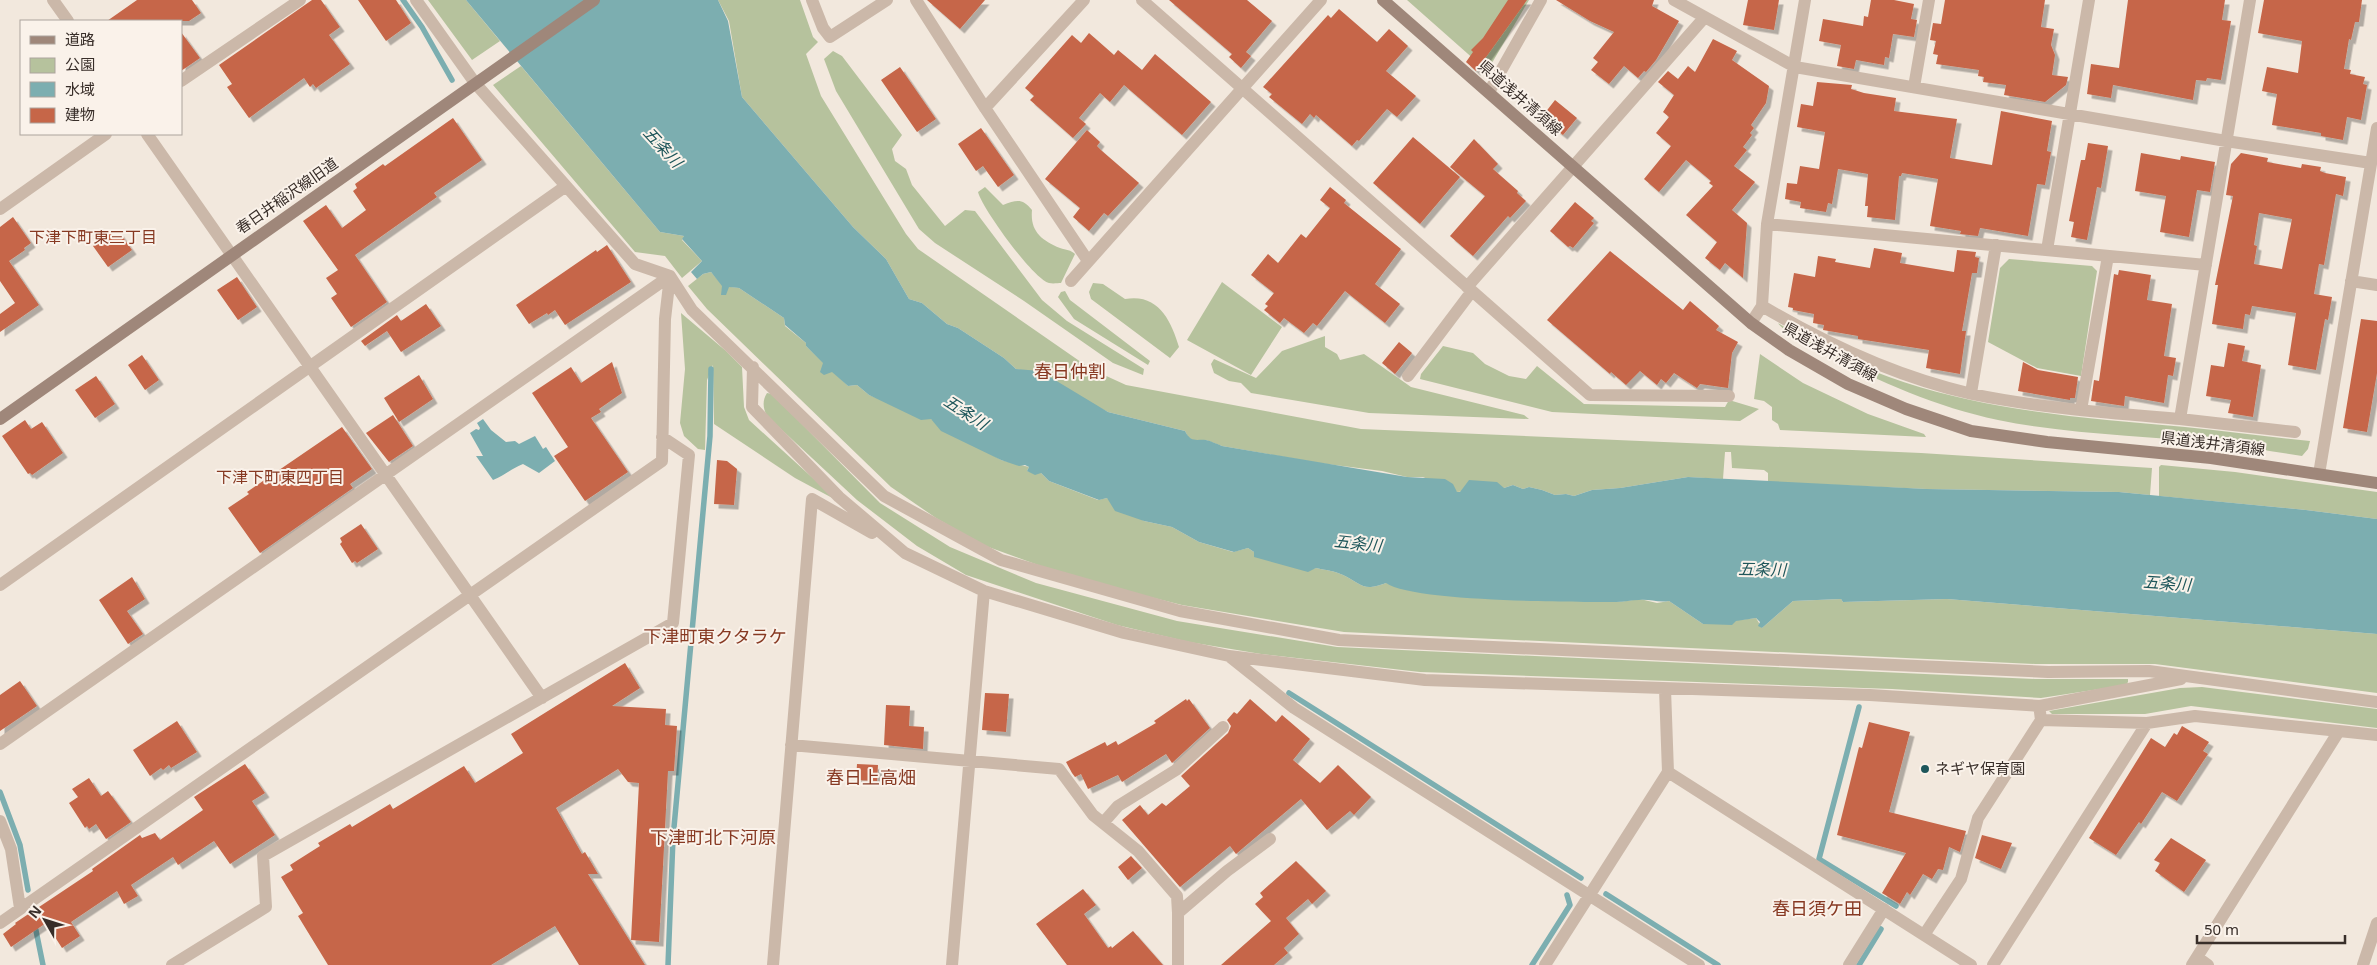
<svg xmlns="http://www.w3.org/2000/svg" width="2377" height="965" viewBox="0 0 2377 965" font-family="'Noto Sans','Noto Sans JP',sans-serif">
<defs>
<filter id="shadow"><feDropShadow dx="4.5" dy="4.5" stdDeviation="0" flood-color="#0004"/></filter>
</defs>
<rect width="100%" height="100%" fill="#f2e8dd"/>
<path fill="#b6c29d" d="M428 0H466L500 41 472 60Z
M718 0H800L813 37 818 42 806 54 821 96 906 234 918 249 1091 369 1126 385 1361 429 1921 453 2152 468 2150 495 2119 492 1927 489 1768 482V473L1764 470 1732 468 1731 452H1725L1723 479 1688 477 1620 488 1592 490 1574 496 1566 494 1555 495 1542 490 1529 487 1523 489 1513 485 1504 488 1457 492 1423 477H1407L1382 471 1319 463 1222 446 1206 440 1195 442 1188 437 1185 431 1108 412 1025 371 1016 369 1004 358 958 328 947 324 922 303 909 299 886 259 853 227 742 97 729 21Z
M1407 0H1529L1489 68 1485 69Z
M833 51 842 56 902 135 892 149 895 161 906 169 912 185 945 226 965 210 975 211 1042 300 1067 321 1144 369 1143 375 1113 363 1024 301 935 243 919 229 836 91 824 59Z
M521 66 660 232 684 236 682 240 702 261 682 278 665 256 635 252 493 85Z
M985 187 1003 205C1017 200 1022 198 1032 210 1030 231 1041 240 1060 248 1066 250 1071 250 1075 254L1061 283C1058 283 1053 284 1049 283 1033 279 982 208 978 192Z
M2009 259 2092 266 2097 271 2081 376 2037 368 1988 342 2000 268Z
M711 272 723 286 739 288 784 318 785 326 806 343V346L848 386 857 385 869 395 931 419 1001 460 1029 467 1027 471 1041 473 1049 481 1098 500 1107 498 1144 521 1172 527 1199 542 1233 552 1248 548 1254 552 1312 569 1316 568C1325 570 1335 571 1343 575 1362 584 1362 592 1386 583L1619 602 1640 599 1657 603 1669 601 1703 624 1756 618 1762 628 1793 601 1841 599 1843 602 1947 599 2377 634V693L2155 664H2035L1344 632 1182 605 1114 588 1049 569 983 545 936 518 891 487 707 309 688 286 703 274Z
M1222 282 1282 327 1251 375 1187 340Z
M1093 283 1103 284 1125 299C1158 293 1171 320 1179 347L1170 358 1091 299 1089 292Z
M1065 291 1070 300 1150 361 1148 365 1074 319 1058 297 1061 292Z
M681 313 726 351 742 367 744 407 749 420 838 501 795 478 714 424 713 365 707 380 705 450 698 449 684 436 680 423 685 369Z
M1778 323C1908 405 2037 414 2185 427 2227 431 2268 437 2310 441L2308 449 2302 456C2275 452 2248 447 2220 444 2146 435 2071 435 1998 420 1937 407 1879 382 1825 353 1814 346 1783 332 1778 323Z
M1325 336V347L1337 354 1340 360 1364 354 1411 387 1524 415 1529 419 1369 413 1251 393 1241 383 1229 381 1214 373 1211 364 1214 359 1256 378 1282 351Z
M1443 346 1473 353 1485 364 1509 376 1526 379 1537 366 1584 404 1725 407 1729 400 1759 409 1740 421 1552 412 1420 379 1421 374Z
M1760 354 1803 383 1868 414 1924 434 1926 437 1780 430 1778 424 1772 420V407L1764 401 1754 399Z
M767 393 772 394 880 503 950 547 1036 583 1177 621 1337 647 2035 679H2128V682L2126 685 2041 698 1892 689 1420 672 1261 654 1189 642 1117 625 966 575 917 546 857 500 767 416C763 408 762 401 767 393Z
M2161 465 2235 472 2377 492V519L2306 510 2159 496V467Z
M2202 687 2377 709V728L2191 706 2145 714H2052L2049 711 2180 688Z"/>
<path fill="#7caeb0" d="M466 0H718L728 21 742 97 853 227 886 259 909 299 922 303 947 324 958 328 1004 358 1016 369 1040 371 1108 412 1185 431C1191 443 1196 439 1206 440 1211 441 1217 444 1222 446L1407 477 1445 479 1453 484 1457 492H1460L1469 480 1497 482 1504 488 1513 485 1523 489 1529 487 1542 490 1555 495 1566 494 1574 496 1592 490 1620 488 1688 477 1927 489 2119 492 2306 510 2377 519V634L1947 599 1843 602 1841 599 1793 601 1762 628 1758 626 1760 622 1756 618 1736 621 1732 625 1703 624 1669 601C1658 603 1650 599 1639 600 1632 600 1624 602 1616 602 1576 602 1412 602 1386 583 1362 592 1362 584 1343 575 1335 571 1325 570 1316 568L1308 572 1254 557V552L1248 548 1234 552 1199 542 1172 527 1144 521 1115 511 1107 498 1099 500 1049 481 1041 473 1035 475 1027 471 1029 467 1025 465 1019 466 1001 460 941 431 931 419 921 420 869 395 857 385 848 386 832 372 824 375 820 372 823 363 806 346V343L785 325 784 318 739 288 729 287 726 295H721L722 286 711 272 703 274 697 279 691 272 702 261 682 239 684 236 660 232Z
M483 419 491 430 506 442 515 441 519 444 535 436 543 449 546 447 555 461 539 473 523 464C512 468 504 476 493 480L476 456H483L470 433 476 429 479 430 480 428 477 423Z"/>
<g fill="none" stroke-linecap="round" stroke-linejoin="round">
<path stroke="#7caeb0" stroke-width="5.5" d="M403 0 422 27 452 80
M1289 693 1581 878
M1859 707 1819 859 1896 906
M0 792 20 845 28 890
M1606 894 1718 965
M32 911 43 965
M668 965 673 838 710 436 711 369
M1532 965 1570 905 1567 895
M1859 965 1881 929"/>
</g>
<path fill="#c66648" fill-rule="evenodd" filter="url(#shadow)" d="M137 0H192L201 13 189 21H107Z
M312 0H321L340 27 329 35 350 64 316 88 313 84 310 87 304 78 249 118 227 87 232 84 219 65Z
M358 0H396L411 23 386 41Z
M927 0H985L960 29Z
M1169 0H1247L1272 21 1246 52 1251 56 1241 68 1229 57 1232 54Z
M1508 0H1527L1476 71 1466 62 1473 52 1471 50 1483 38Z
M1556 0H1654L1652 6 1679 21 1656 60 1646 72 1644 71 1638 78 1624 66 1609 84 1591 70 1598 62 1593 58 1614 32 1590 21Z
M1748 0H1779L1774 30 1743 25Z
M1871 0H1894L1914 4 1911 19 1917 20 1914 37 1893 34 1889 58 1885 57 1884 65 1856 60 1854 69 1837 66 1841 45 1819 41 1823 19 1863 26 1864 16 1868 17Z
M1945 0H2045L2041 27 2054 29 2051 45 2055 55 2052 75 2068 77 2066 85 2045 102 2004 95 2006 85 1983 82 1984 77 1978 76 1979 70 1936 64 1938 55 1933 54 1936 41 1930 40 1933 23 1941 24Z
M2128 0H2225L2222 20 2231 21 2221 80 2207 78 2206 81 2196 80 2193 100 2113 85 2111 98 2087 94 2091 64 2119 68Z
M2264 0H2362L2359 22H2355L2351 40 2349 39 2344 69 2351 70 2350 74 2365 77 2363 84 2367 85 2361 120 2347 117 2343 140 2321 136V133L2272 125 2277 94 2262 91 2267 67 2298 73 2302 41 2258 33Z
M1339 9 1377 42 1389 29 1408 46 1386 71 1416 96 1397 117 1387 109 1359 141 1357 140 1352 146 1316 115 1314 118 1310 114 1302 124 1269 97 1272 94 1263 87 1328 15 1331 18Z
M181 32 200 58 181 71Z
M1089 33 1114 55 1118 50 1142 70 1155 54 1211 102 1182 135 1124 85 1110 102 1100 93 1079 118 1086 124 1073 138 1030 100 1034 96 1025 88 1072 35 1081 43Z
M1713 39 1737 51 1732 60 1769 86 1766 103 1751 125 1754 128 1750 133 1752 135 1743 147 1747 150 1734 166 1755 182 1732 210 1747 223 1743 278 1725 263 1720 270 1705 258 1717 242 1686 215 1713 186 1709 183 1711 181 1686 160 1659 192 1644 179 1671 146 1656 133 1669 117 1663 112 1674 95 1658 82 1668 71 1678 79 1688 66 1695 72Z
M900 67 936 119 917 132 881 80Z
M1817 82 1852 85 1851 89 1864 93 1896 98 1894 111 1957 119 1950 158 1992 165 2001 111 2052 121 2047 151 2051 152 2045 185 2037 184 2028 236 1980 228 1978 236 1960 234 1961 231 1930 226 1938 179 1902 173 1901 176H1899L1895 220 1867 217 1868 206H1865L1868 174 1838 169 1832 204 1828 203 1826 212 1800 208 1801 202 1785 199 1787 183 1797 184 1800 166 1819 169 1825 132 1797 127 1801 104 1813 106Z
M1555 100 1577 118 1563 135 1541 118Z
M453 118 482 160 434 193 437 197 355 255 387 302 351 327 331 298 337 294 326 278 338 270 303 221 326 205 342 228 366 210 353 191 357 188 355 184 383 164 385 166Z
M981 128 1014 175 998 187 983 166 976 171 958 144Z
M1087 130 1100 142 1097 146 1102 151 1139 183 1108 216 1104 213 1089 231 1073 217 1080 208 1045 179Z
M1413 137 1460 177 1420 224 1373 183Z
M1474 139 1498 164 1493 169 1518 191 1517 193 1526 201 1510 218 1508 216 1473 256 1450 236 1485 196 1450 167Z
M2088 143 2108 146 2101 188 2097 187 2087 240 2071 237 2074 222 2069 221 2081 160H2085Z
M2141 153 2180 160 2181 156 2215 162 2210 192 2197 190 2189 237 2160 232 2166 196 2135 191Z
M2241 153 2268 158 2267 162 2301 168 2302 164 2321 167 2320 171 2325 173 2346 177 2343 196 2336 194 2324 265 2319 264 2314 294 2332 297 2328 320 2325 319 2316 370 2288 365 2296 313 2252 306 2250 315 2245 314 2243 329 2212 324 2218 285H2215L2233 196 2226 195 2231 164ZM2259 213 2292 219 2282 269 2254 264 2257 246 2254 245Z
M1330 187 1346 200 1344 203 1401 249 1375 284 1400 304 1385 323 1345 291 1317 326 1313 323 1304 333 1284 318 1280 323 1264 310 1268 306 1265 304 1274 293 1251 275 1268 254 1278 263 1301 234 1306 238 1330 208 1320 200Z
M1575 202 1594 218 1591 221 1594 223 1573 248 1570 246 1568 247 1550 231Z
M13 217 31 243 24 248 25 250 9 261 39 305 0 332V314L15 303 0 281V227Z
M117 229 132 250 108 267 93 246Z
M607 245 631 282 565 325 555 310 548 315 547 313 529 324 516 305 596 250 597 252Z
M1874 248 1902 253 1900 263 1954 272 1957 250 1976 252 1975 257 1979 258 1977 273H1972L1962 331H1966L1960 374 1926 368 1929 350 1858 339V336L1823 330 1824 325 1813 323 1814 314 1793 310V308L1788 307 1794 273 1815 277 1818 256 1836 259 1835 262 1870 268Z
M1610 251 1683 310 1690 301 1719 326 1716 330 1738 342 1732 353 1728 388 1700 384 1697 388 1674 373 1666 383 1661 379 1657 385 1640 371 1626 385 1611 372 1610 374 1547 320Z
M2119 270 2151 275 2147 300 2172 304 2164 356 2176 358 2173 376 2168 375 2164 403 2125 396 2124 406 2091 401 2094 380 2099 381 2114 274 2118 275Z
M237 277 257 307 238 320 217 290Z
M426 304 441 326 401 352 387 331 365 346 361 341 397 315 401 321Z
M2361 319 2377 321V373L2367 432 2343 428Z
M1399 342 1412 353 1395 374 1382 363Z
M2228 343 2245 346 2242 361 2261 365 2253 417 2228 413 2231 400 2206 396 2211 365 2224 367Z
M142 355 159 380 145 390 128 365Z
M612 362 622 393 599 409 601 412 591 418 628 472 585 501 554 456 568 447 532 393 571 367 581 383Z
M2023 362 2038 370 2078 377 2075 398H2070V400L2018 391Z
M419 375 433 399 399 422 384 398Z
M96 376 115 404 95 418 75 390Z
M393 415 413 446 389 462 366 433Z
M25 420 31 429 42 422 63 453 32 475 30 473 28 474 2 436Z
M342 427 372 469 350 484 353 488 260 553 228 508 249 494 247 492Z
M717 460 727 461 737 469 734 505 714 504Z
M361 524 378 549 357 563 355 561 352 563 340 544 342 542 340 538Z
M132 577 145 599 127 611 143 634 128 644 99 600Z
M625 663 640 688 612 706 666 709 665 725 677 726 674 771H668L659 942 631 940 639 783 628 782 618 769 556 808 582 854 585 852 598 874H588L645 965H579L555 926 491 965H328L298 916 303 913 281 877 293 870 290 865 320 846 318 843 350 824 352 827 390 804 393 809 464 766 475 783 523 753 511 734Z
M20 681 37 706 0 731V695Z
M985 693 1009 694 1006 732 982 730Z
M1186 699 1187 701 1189 699 1210 728 1172 763 1166 754 1122 782 1118 775 1088 789 1081 774 1075 777 1072 773 1066 762 1105 742 1107 746 1116 741 1118 745 1156 723 1154 721Z
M1250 699 1276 722 1282 715 1310 739 1293 760 1320 783 1338 765 1371 797 1354 815 1350 811 1327 830 1301 799 1236 854 1230 846 1180 887 1122 820 1140 805 1148 815 1162 803 1166 806 1190 786 1181 776 1228 733 1231 726 1227 720 1234 712 1237 714Z
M886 705 910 706 909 726 924 727 923 749 884 745Z
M177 721 197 752 171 768 169 765 163 770 161 768 150 776 133 750Z
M1869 722 1910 732 1889 812 1966 831 1960 852 1949 847 1943 870 1938 869 1932 879 1923 874 1910 895 1907 892 1900 904 1882 893 1906 853 1837 835 1859 747 1862 748Z
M2182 726 2209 742 2203 751 2208 754 2177 801 2162 792 2141 824 2139 822 2116 855 2089 838 2151 738 2165 747 2174 733 2177 735Z
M245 764 265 793 252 801 275 835 230 864 214 841 178 865 173 857 131 885 138 896 124 904 117 891 71 922 80 936 62 948 46 923 11 947 3 934 16 924 15 923 93 871 92 869 140 835 142 838 155 833 160 840 203 810 194 797Z
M857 764 878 765 877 781 856 780Z
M89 778 101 796 108 791 131 822 106 839 96 824 89 829 87 826 85 828 69 803 78 797 72 789Z
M1982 835 2012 843 2001 869 1975 858Z
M2171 838 2206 860 2184 892 2155 871 2160 863 2154 860Z
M1131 856 1142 868 1128 880 1118 867Z
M1296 861 1326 891 1312 904 1308 899 1286 918 1299 934 1284 948 1288 953 1274 965H1221L1271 921 1255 904 1263 897 1260 893Z
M1083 889 1096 905 1084 914 1108 948 1111 946 1112 948 1133 931 1163 965H1067L1036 924Z"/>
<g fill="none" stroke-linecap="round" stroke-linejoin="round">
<path stroke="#cbb8a9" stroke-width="12" d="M53 0 68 21
M416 0 475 83 635 264 670 276 692 310 884 496 1001 560 1180 611 1339 640 2048 672 2149 671 2377 702
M812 0 823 28 830 37 887 0
M916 0 985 108 1088 261
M1142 0 1590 395 1729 396
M1674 0 1795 67 2226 141 2371 163
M181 81 300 0
M1914 87 1929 0
M1489 92 1541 0
M985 108 1084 0
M147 134 542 698
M0 209 106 134
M1767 224 2206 265
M2047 250 2089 0
M1071 281 1321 0
M2351 281 2377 285
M1467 287 1704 18
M1762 306C1828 345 1897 377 1972 394 2040 408 2110 413 2180 419L2250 0
M1751 323 1762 306 1767 224 1805 0
M753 367 752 407 839 497 905 553 984 591 1124 633 1229 656 1425 680 1870 695 2040 706 2181 679
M1408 376 1472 291
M1971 393 1996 245
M2081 410 2108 256
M2180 419 2295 432
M2319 474 2377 128
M0 585 566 186
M1229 656 1294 708 1699 965
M2041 720 2147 723 2195 716 2339 731
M0 744 670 276 665 319 662 461 0 923
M791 745 1059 769 1093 815 1138 851 1177 896 1178 913
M1668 772 1971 965
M0 821 11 849 20 908
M1103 823 1118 806 1176 770 1223 727
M1924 935 1961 879 1978 818 2041 720 2040 712
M2197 957 2208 965
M172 965 266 907 263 856 673 623 689 455 662 437
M773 965 812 499 872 533
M952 965 984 591
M1178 965V913L1227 871 1270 839
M1545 965 1668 772 1665 689
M1849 965 1884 909
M1993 965 2147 723
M2192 965 2339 731 2377 735
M2363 965 2377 923"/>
<path stroke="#9f877a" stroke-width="12" d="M1383 0 1751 323 1789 350 1848 384 1906 409 1971 431 2047 442 2211 458 2377 483
M0 419 594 0"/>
</g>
<circle fill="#1e565a" stroke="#faf2ea" stroke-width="2" cx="1925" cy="769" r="5"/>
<g text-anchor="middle" stroke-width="4" stroke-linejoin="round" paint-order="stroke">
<g font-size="15" fill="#382e29" stroke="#faf2ea">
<text transform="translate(1520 98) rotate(41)" y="5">県道浅井清須線</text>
<text transform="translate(287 196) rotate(-35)" y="5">春日井稲沢線旧道</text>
<text transform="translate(1830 352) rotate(29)" y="5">県道浅井清須線</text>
<text transform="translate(2213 444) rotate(7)" y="5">県道浅井清須線</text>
</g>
<g font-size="15" fill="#382e29" stroke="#faf2ea" text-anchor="start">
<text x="1935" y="774">ネギヤ保育園</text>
</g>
<g font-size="16" font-style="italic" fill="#1e565a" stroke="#faf2ea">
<text transform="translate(663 147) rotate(47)" y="6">五条川</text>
<text transform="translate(966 412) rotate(33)" y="6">五条川</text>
<text transform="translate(1358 543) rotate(6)" y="6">五条川</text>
<text transform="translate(1762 569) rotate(1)" y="6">五条川</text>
<text transform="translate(2167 583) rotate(4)" y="6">五条川</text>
</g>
<g font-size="16" fill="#873922" stroke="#faf2ea">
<text x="93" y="243">下津下町東三丁目</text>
<text x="280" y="483">下津下町東四丁目</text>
</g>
<g font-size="18" fill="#873922" stroke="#faf2ea">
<text x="1070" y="378">春日仲割</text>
<text x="715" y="643">下津町東クタラケ</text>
<text x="871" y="784">春日上高畑</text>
<text x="713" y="844">下津町北下河原</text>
<text x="1817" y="915">春日須ケ田</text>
</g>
</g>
<rect x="20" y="20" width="162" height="115" fill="#faf2ea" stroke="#aca49d"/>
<rect x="30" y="36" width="25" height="8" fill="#9f877a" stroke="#aca49d"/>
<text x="65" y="45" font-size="15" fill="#382e29">道路</text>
<rect x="30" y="58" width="25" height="15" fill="#b6c29d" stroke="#aca49d"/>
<text x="65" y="70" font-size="15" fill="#382e29">公園</text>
<rect x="30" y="82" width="25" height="15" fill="#7caeb0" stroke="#aca49d"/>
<text x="65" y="95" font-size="15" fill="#382e29">水域</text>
<rect x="30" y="108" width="25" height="15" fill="#c66648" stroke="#aca49d"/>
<text x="65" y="120" font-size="15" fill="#382e29">建物</text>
<g transform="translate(45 920) rotate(309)" stroke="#faf2ea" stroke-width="4" paint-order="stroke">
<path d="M0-4L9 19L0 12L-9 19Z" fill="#382e29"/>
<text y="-8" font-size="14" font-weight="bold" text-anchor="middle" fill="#382e29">N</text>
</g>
<path d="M2197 935v8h148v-8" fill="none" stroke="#382e29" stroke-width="2.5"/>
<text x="2204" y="935" font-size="15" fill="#382e29" stroke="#faf2ea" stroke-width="4" paint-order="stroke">50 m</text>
</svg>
